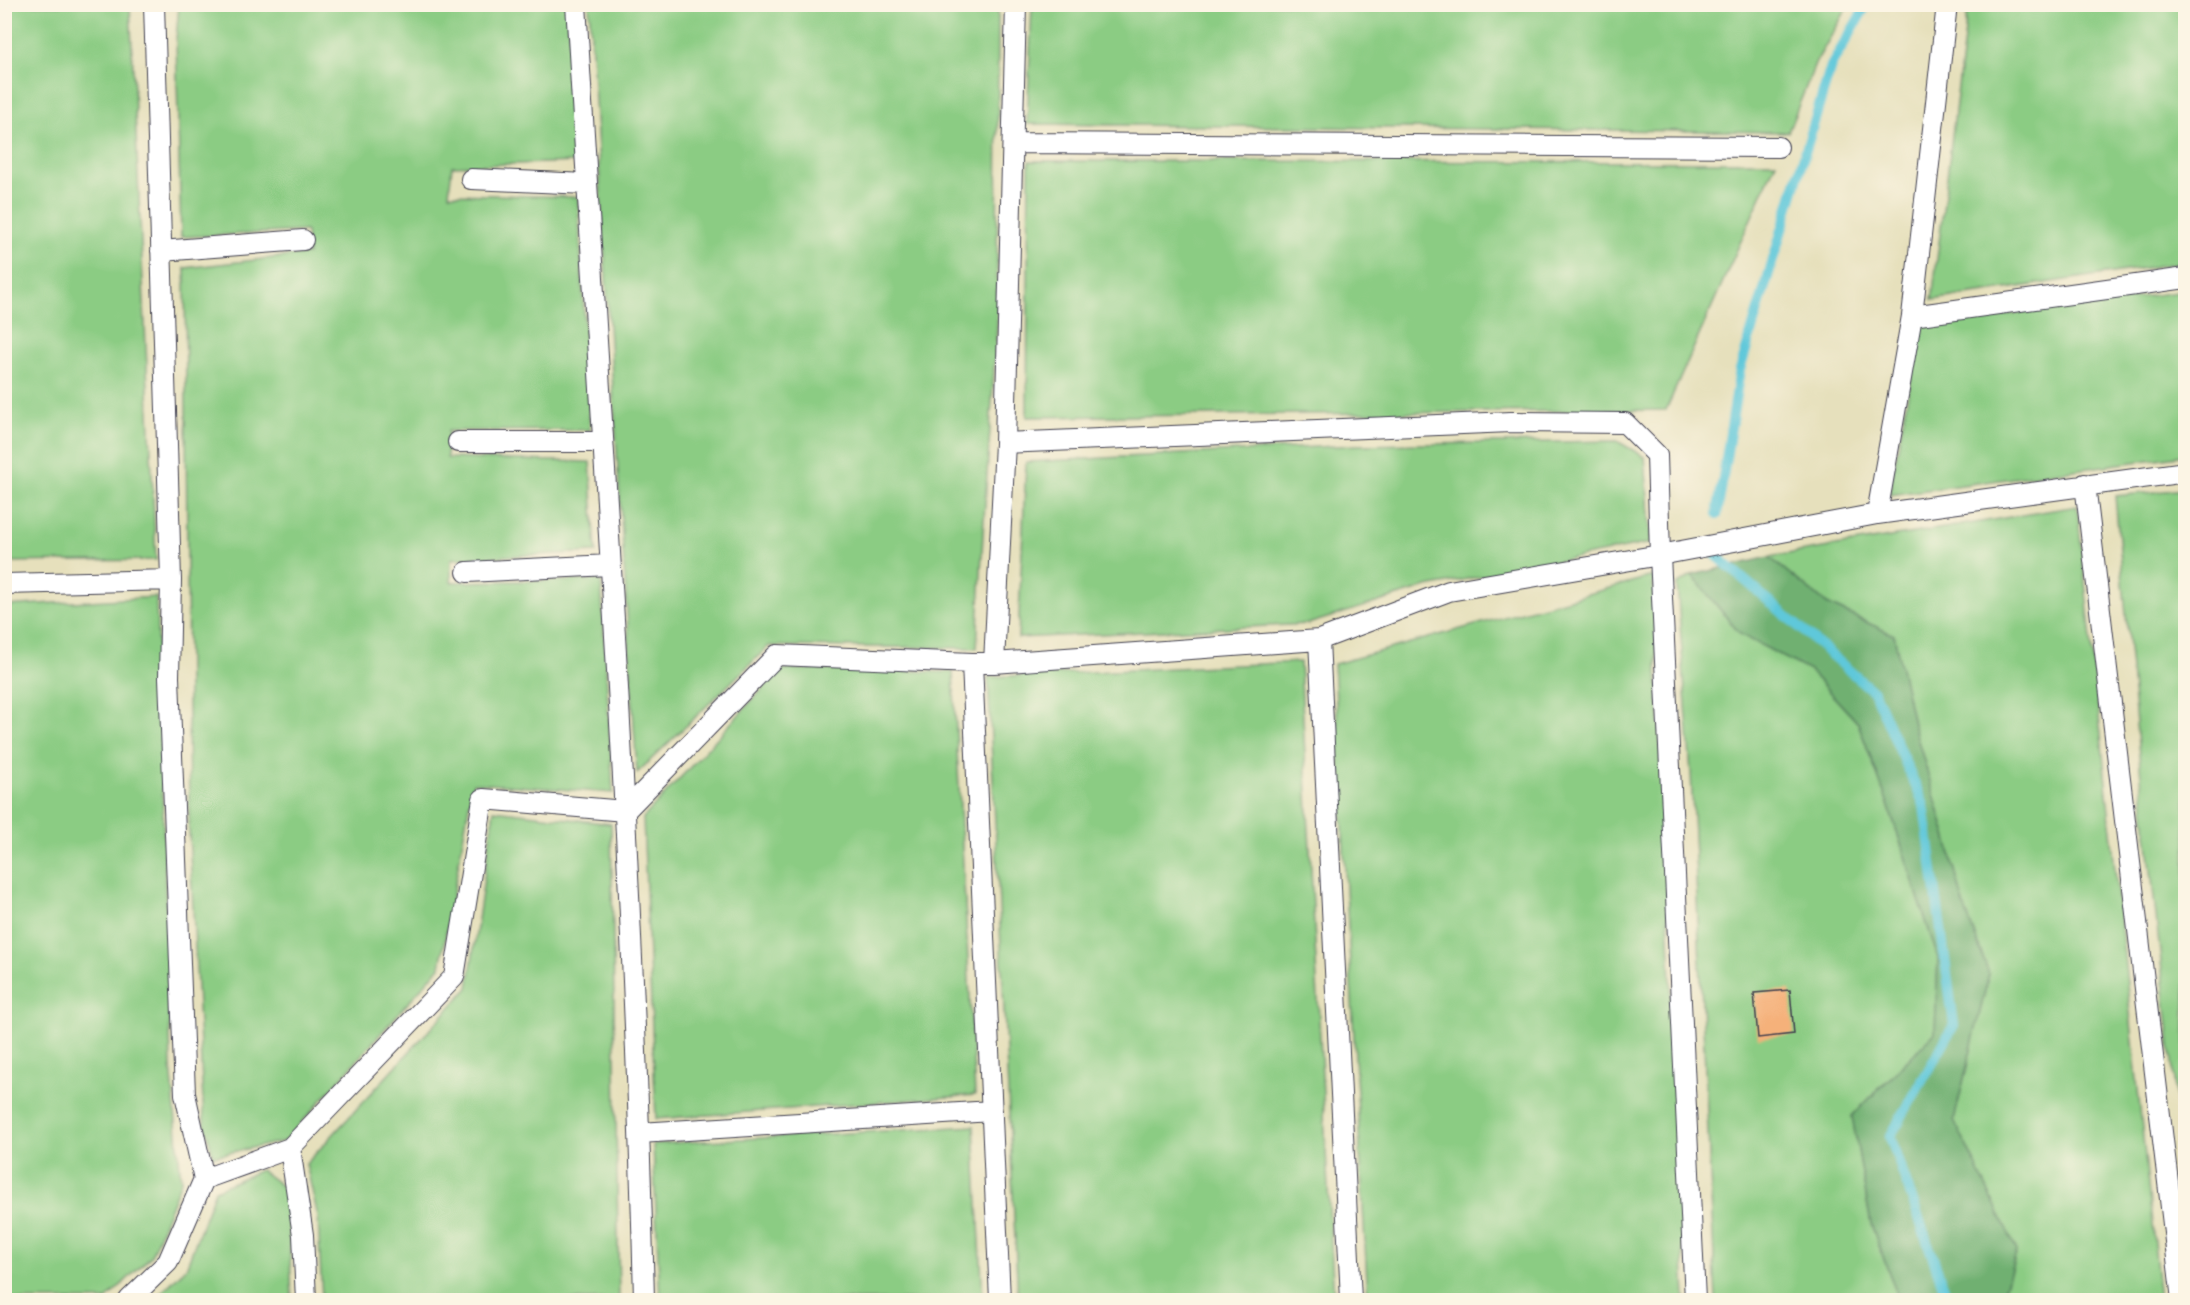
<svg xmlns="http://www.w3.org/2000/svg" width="2190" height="1305" viewBox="0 0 2190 1305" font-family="Caveat,sans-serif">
<rect width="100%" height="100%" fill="#fcf5e5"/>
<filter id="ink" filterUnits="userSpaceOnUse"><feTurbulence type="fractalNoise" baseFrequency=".0167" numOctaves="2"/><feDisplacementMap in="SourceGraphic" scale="12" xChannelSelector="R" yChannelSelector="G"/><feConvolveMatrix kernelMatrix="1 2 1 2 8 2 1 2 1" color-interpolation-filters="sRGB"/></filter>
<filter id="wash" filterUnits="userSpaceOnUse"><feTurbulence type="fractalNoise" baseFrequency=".008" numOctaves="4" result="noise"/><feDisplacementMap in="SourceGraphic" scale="24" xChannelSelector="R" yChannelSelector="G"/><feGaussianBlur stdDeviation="1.35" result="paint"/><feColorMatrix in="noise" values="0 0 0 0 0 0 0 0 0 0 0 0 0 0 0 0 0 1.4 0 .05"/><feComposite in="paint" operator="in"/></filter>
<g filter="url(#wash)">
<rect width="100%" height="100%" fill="#e6e0bc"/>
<path fill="#8bcc83" stroke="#56775f" stroke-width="1.5" d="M4 5H130L156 560 5 562Z
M179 5H567L578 162 452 166 449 194 578 197 590 430 448 431 447 458 590 462 596 552 451 559V582L601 580 613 793 473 783 440 967 285 1141 213 1156 204 1121 189 832 185 268 308 254 306 231 181 237 176 39Z
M589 5H998L997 326 983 534 977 648 769 646 637 773Z
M1032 5V4L1849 5 1816 62 1788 132 1027 124Z
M1968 5H2185V262L1932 300Z
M1029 161 1776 162 1666 410 1027 417Z
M2185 291V455L1889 495 1921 326Z
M1617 441 1645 457 1651 543 1427 587 1308 624 1018 638 1026 462 1356 445Z
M2185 489H2186L2185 1182 2142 788 2115 496Z
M2077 506 2160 1300H2001L2017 1251 1954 1120 1989 974 1964 906 1946 835 1913 724 1894 635 1827 604 1769 557Z
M1692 575 1740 634 1810 671 1858 723 1887 801 1938 958 1935 1033 1852 1116 1871 1224 1899 1300H1716L1691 773 1677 585Z
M1653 576 1685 1300H1368L1334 664Z
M156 597 171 1065 181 1181 151 1256 106 1300H5V606Z
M1300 662 1334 1300H1018L988 677Z
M781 669 953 672 975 1095 656 1119 643 818Z
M494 810 611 824 619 1300H322L318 1217 306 1164 468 988Z
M974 1126 983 1300H660L653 1144Z
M261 1170 287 1190 292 1300H154L186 1268 215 1190Z"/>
<path fill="#70b071" stroke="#496956" stroke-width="1.5" d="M1769 557 1827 604 1894 635 1913 724 1946 835 1964 906 1989 974 1954 1120 2017 1251 2001 1300H1899L1871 1224 1852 1116 1935 1033 1938 958 1887 801 1858 723 1810 671 1740 634 1692 575Z"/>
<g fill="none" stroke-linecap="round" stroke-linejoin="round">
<path stroke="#5ec8da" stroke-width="10" d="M1717 515 1740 370 1831 66 1867 4
M1711 551 1874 692 1924 805 1954 1025 1890 1137 1948 1300"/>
</g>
<g id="blocks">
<path fill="#f5b17a" d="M1790 990 1794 1034 1758 1038 1754 993Z"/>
</g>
</g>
<g filter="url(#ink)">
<use href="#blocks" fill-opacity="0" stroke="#3f3e4e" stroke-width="1.5"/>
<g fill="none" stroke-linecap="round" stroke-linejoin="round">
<g stroke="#3f3e4e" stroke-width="22">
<path id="service" d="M154 4 171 580 169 677 185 1094 204 1179
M576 4C602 436 634 868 644 1300
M1013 143 1778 147
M471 179 587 184
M161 251 303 240
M1912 316 1947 4
M458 442H603
M1005 443 1511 422 1625 423 1657 455 1660 555 1695 1300
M2085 484 2182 1300
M1877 514 1912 316 2186 278
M467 572 610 565
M4 584 171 580
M994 663 1005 443 1016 4
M640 1133 992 1111
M290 1148 454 977 483 799 625 811 777 655 972 663
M129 1300 168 1262 204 1179 290 1148 303 1235 306 1300
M1000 1300 972 663H994L1319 640
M1351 1300 1319 640 1449 591 1660 555 1877 514 2186 472"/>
</g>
<use href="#service" stroke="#fff" stroke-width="20"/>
</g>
</g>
<rect width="2190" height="1305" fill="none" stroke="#fcf5e5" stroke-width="24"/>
</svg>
